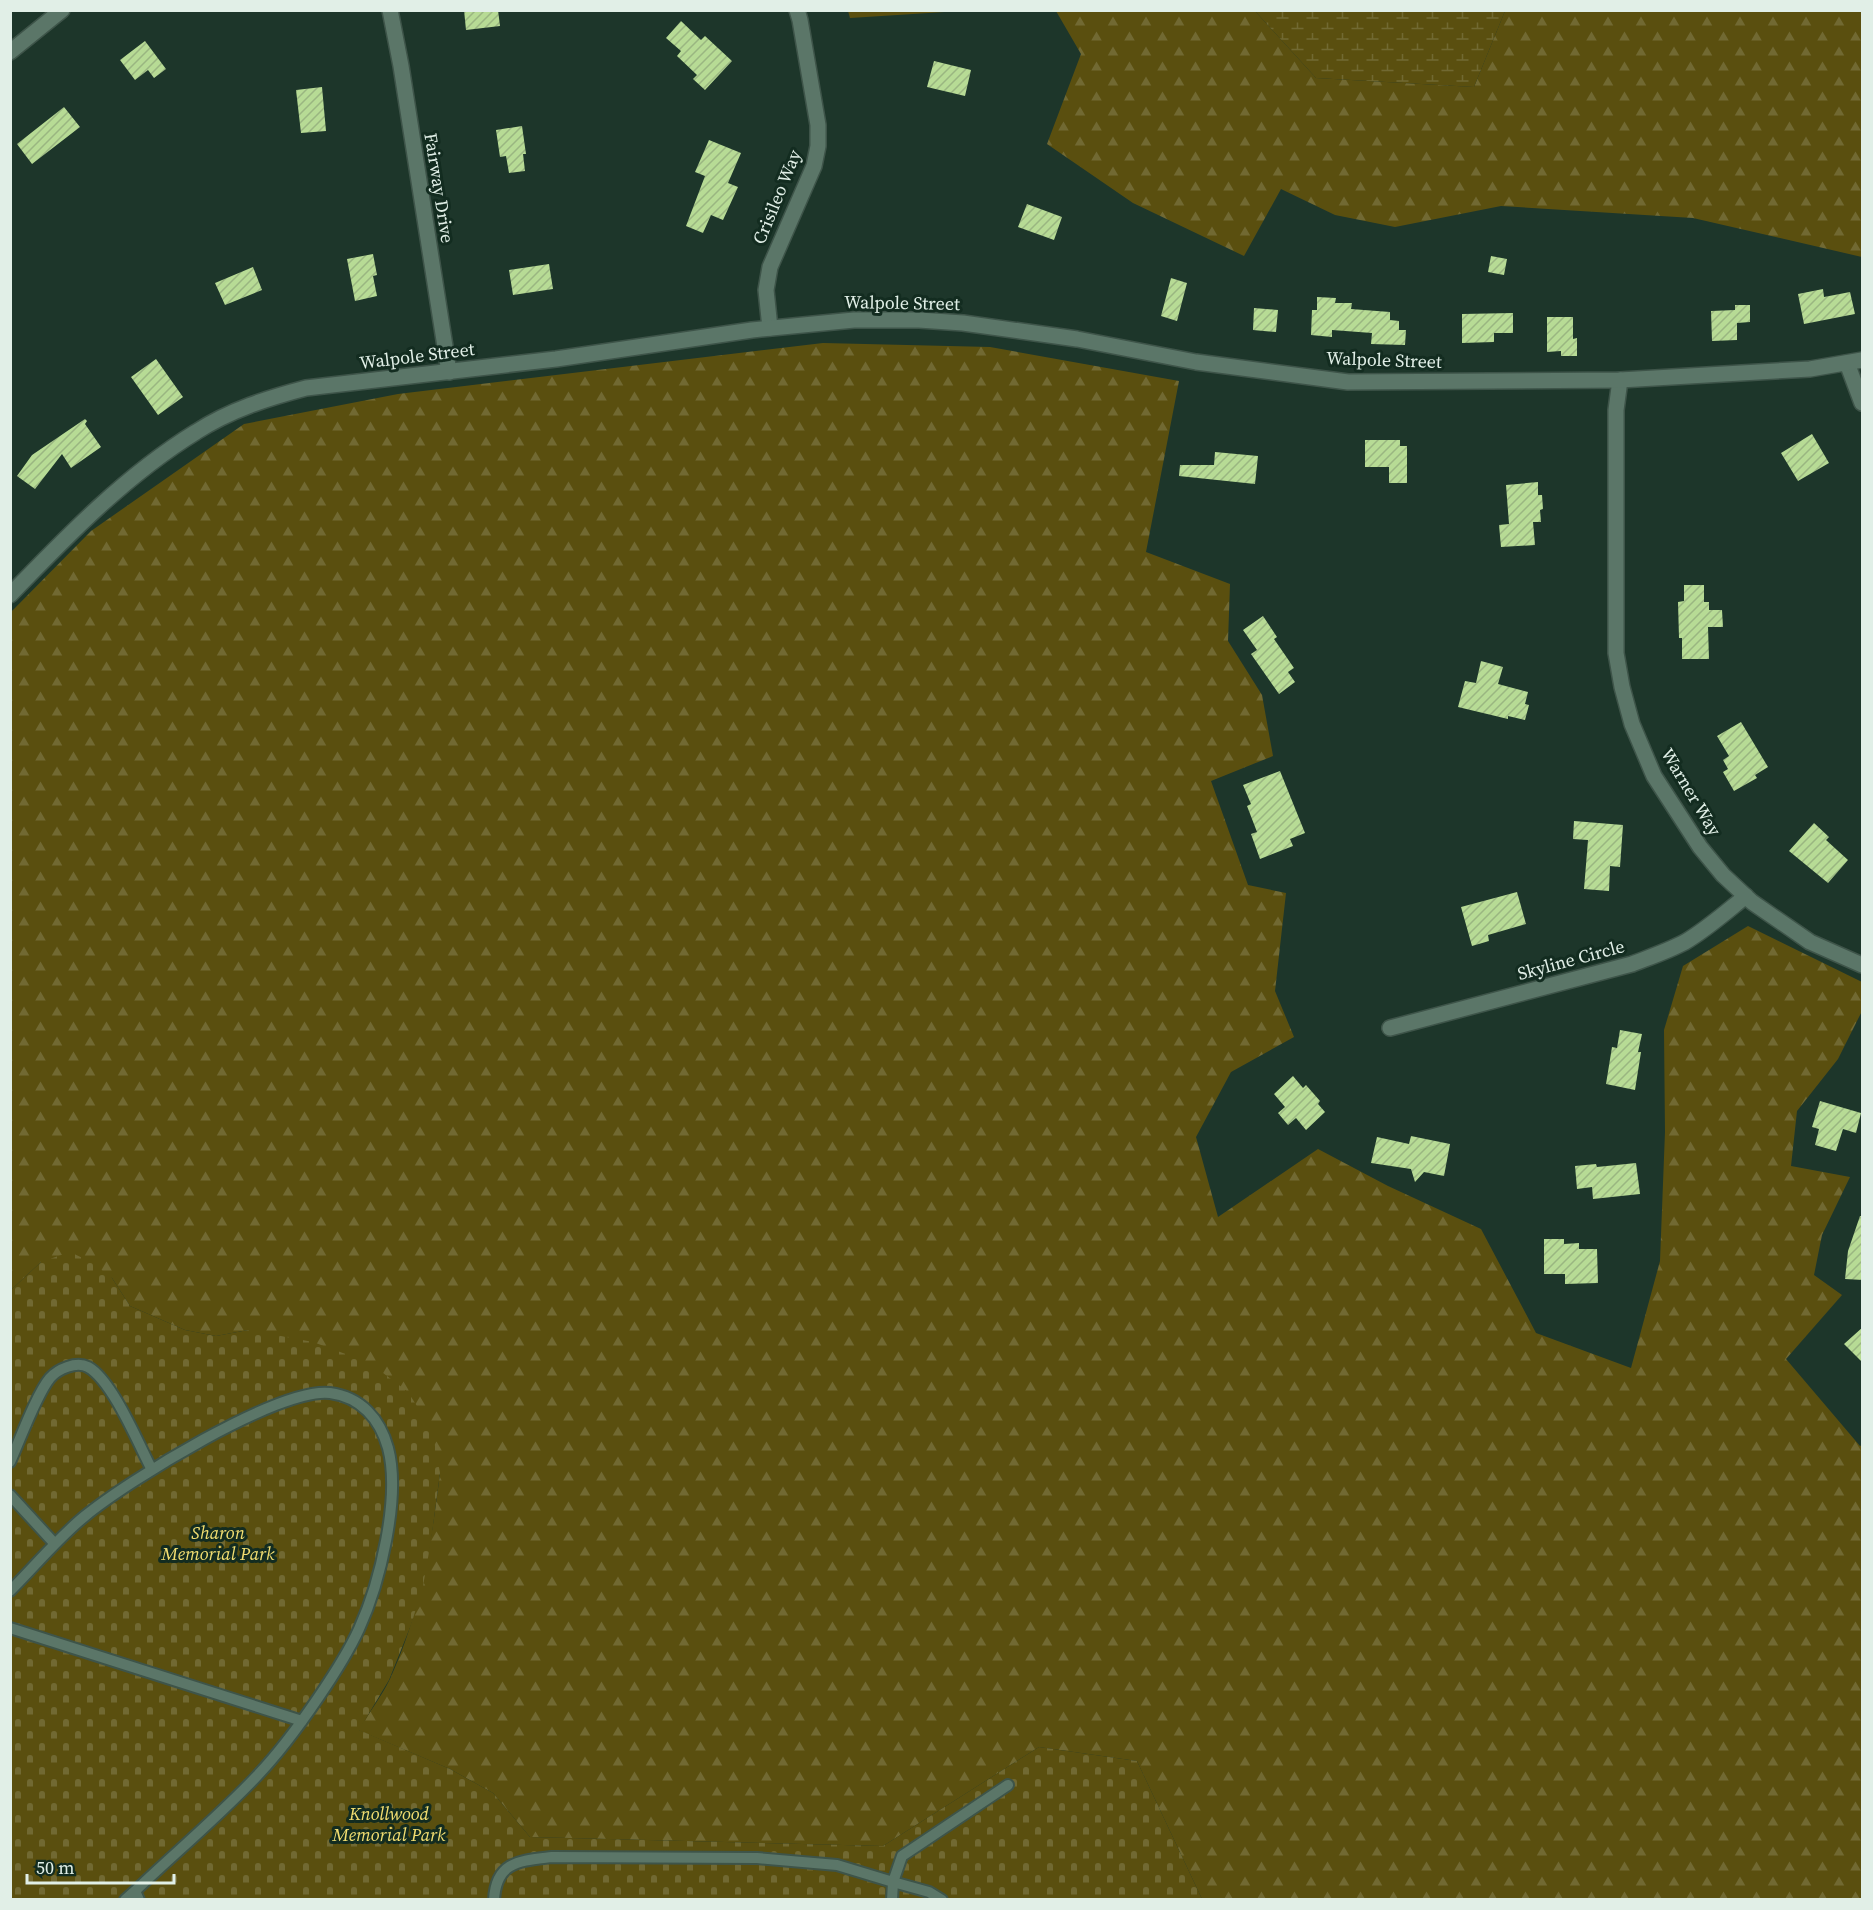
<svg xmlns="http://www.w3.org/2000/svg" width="1873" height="1910" viewBox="0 0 1873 1910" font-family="'Source Serif 4',serif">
<defs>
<pattern id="forest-firs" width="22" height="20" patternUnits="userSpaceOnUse" patternTransform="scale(1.5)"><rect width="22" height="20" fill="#5a4f0f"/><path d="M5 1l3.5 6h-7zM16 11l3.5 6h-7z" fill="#716932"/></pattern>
<pattern id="wetland-marsh" width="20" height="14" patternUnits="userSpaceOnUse" patternTransform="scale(1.5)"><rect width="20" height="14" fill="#5a4f0f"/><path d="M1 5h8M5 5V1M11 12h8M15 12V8" fill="none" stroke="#716932"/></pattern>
<pattern id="cemetery-stones" width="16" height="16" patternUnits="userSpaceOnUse" patternTransform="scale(1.5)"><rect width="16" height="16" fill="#5a4f0f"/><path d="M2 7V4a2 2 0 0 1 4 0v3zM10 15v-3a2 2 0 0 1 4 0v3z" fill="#716932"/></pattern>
<pattern id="building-hatch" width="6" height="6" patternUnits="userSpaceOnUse" patternTransform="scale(1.5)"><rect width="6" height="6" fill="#b7db95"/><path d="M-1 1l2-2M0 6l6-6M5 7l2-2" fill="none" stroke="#9ab681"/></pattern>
</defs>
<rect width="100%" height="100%" fill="#1d362a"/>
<path fill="url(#forest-firs)" d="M848 11V10L960 11 850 18Z
M1056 11H1255L1316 78 1474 87 1505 11H1862V257L1693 218 1501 206 1395 227 1335 215 1281 189 1244 256 1133 203 1047 144 1081 54Z
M823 343 990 347 1179 381 1146 552 1230 584 1228 641 1262 695 1273 756 1211 781 1248 885 1286 893 1275 991 1294 1037 1231 1072 1196 1137 1218 1217 1318 1149 1388 1186 1481 1229 1536 1333 1631 1368 1660 1261 1665 1132 1664 1030 1683 966 1748 926 1862 982V1011L1838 1059 1797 1111 1791 1166 1850 1177 1822 1235 1814 1275 1842 1295 1786 1359 1860 1446 1862 1445V1899H1202L1137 1761 1039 1747 883 1846 530 1837 493 1793 450 1769 358 1730C369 1713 381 1697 390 1679 421 1611 431 1546 440 1473L248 1330 216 1336 185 1330 130 1306 112 1278 41 1262 11 1290V612L91 531 244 424 398 394Z"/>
<path fill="url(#wetland-marsh)" d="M1255 11H1505L1474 87 1316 78Z"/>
<path fill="url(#cemetery-stones)" d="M70 1252 91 1262 112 1278 130 1306 185 1330 216 1336 248 1330 313 1342 370 1363 408 1392 432 1430 440 1473 431 1541 423 1586 411 1625 389 1680 359 1730 450 1769 493 1793 530 1837 883 1846 1039 1747 1137 1761 1202 1899 11 1900V1290L41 1262Z"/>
<path fill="url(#building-hatch)" d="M464 10H498L500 26 466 30Z
M681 21 701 40 705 36 732 61 705 90 693 79 697 75 677 56 681 51 666 38Z
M145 41 166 69 154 78 148 70 135 80 120 60Z
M934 61 971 70 965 96 927 87Z
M322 87 326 131 301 133 296 90Z
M64 107 80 127 32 164 17 144Z
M522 126 526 154H523L525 171 509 173 506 156 500 157 496 130Z
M709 140 741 153 728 183 738 187 723 220 711 215 703 233 686 226 705 176 695 172Z
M1027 204 1062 217 1054 240 1018 227Z
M373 254 377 275 373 276 377 296 355 301 347 259Z
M1491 256 1507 259 1504 275 1488 272Z
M549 264 553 289 513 295 509 270Z
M253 267 262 290 225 305 215 283Z
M1171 278 1187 283 1177 321 1161 316Z
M1823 289 1824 297 1850 292 1855 314 1804 324 1798 294Z
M1317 297 1336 298 1335 303H1352L1351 309 1390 312V320L1399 321V330H1406L1405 345 1371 344 1372 333 1332 330V337L1311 335 1312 310H1317Z
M1735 305H1750V322L1737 323V340L1712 341 1711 311 1735 310Z
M1254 308 1278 310 1276 332 1253 330Z
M1513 313V333H1494V342L1462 343V314Z
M1547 317H1573V339L1577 338V356H1561V351L1547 352Z
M156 359 183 397 158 415 131 377Z
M85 419 87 421 85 424 101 447 71 468 62 454 35 489 17 476 32 455Z
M1812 434 1829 463 1798 481 1781 453Z
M1365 440H1400V446H1407V483H1389V467H1365Z
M1215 452 1258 456 1255 484 1179 476 1180 465H1214Z
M1538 482V495H1542L1543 509 1540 510 1541 522H1533L1535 545 1501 547 1499 525 1509 524 1506 485Z
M1684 585H1704V602H1709V610H1722L1723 627H1708L1709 659H1682V638H1679L1678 602 1684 601Z
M1263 616 1277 637 1274 639 1294 668 1288 672 1295 682 1279 694 1251 654 1257 650 1243 630Z
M1481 661 1503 667 1498 684 1528 692 1525 704 1529 705 1525 720 1508 716V719L1458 707 1465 681 1476 683Z
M1741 722 1768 767 1755 775 1757 778 1734 791 1723 772 1728 769 1723 760 1729 756 1717 736Z
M1280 771 1305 833 1290 839 1293 846 1260 859 1251 834 1257 832 1247 806 1251 804 1243 785Z
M1574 821 1623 825 1620 867 1610 866 1609 891 1584 889 1588 840 1573 839Z
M1814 823 1829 837 1826 840 1848 860 1828 883 1789 851Z
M1517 892 1526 924 1488 935 1489 941 1472 946 1461 907Z
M1620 1030 1642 1034 1638 1052H1641L1635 1090 1606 1084 1612 1047 1617 1048Z
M1293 1076 1303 1088 1306 1085 1320 1101 1318 1104 1325 1112 1306 1130 1296 1118 1288 1125 1278 1113 1285 1107 1274 1094Z
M1820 1101 1861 1113 1856 1133 1843 1129 1836 1151 1815 1145 1819 1129 1812 1127Z
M1411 1136 1450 1144 1444 1176 1424 1172 1415 1182 1411 1169 1371 1163 1377 1137 1409 1144Z
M1636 1163 1640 1194 1593 1199 1592 1187 1577 1189 1575 1166 1596 1164 1597 1167Z
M1860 1216H1863V1280L1845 1279 1848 1251Z
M1544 1239H1564V1244L1579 1243V1249H1597L1598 1283 1565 1284V1274H1544Z
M1863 1327V1363L1844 1344Z"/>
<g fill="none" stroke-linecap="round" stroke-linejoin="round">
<g stroke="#3e5449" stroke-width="14">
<path id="lane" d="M10 1462C20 1440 36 1395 50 1378 58 1369 76 1361 88 1367 112 1380 138 1443 151 1468
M10 1495 55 1544
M10 1591C35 1566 58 1538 85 1516 126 1482 279 1387 330 1393 361 1397 380 1419 388 1448 401 1497 380 1583 359 1629 348 1653 333 1676 318 1698 299 1726 279 1753 256 1777 218 1817 175 1853 135 1891
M10 1628 302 1721
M125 1900 135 1891 139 1900
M494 1900C496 1861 520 1861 552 1857L757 1858 837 1865 893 1882 902 1856 1008 1785
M892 1900 893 1882 929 1892 942 1900"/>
</g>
<g stroke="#3e5449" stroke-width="18">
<path id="street" d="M390 10 401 66 449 372
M10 52 62 10
M770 328 766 290 770 267 814 166 818 146V125L800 20 797 10
M1847 363 1862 403
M1620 380 1616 410V653L1622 687 1632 724 1654 776 1700 847 1723 875 1752 902 1810 942 1862 965
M1390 1028 1632 964C1650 957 1668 951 1685 942 1707 929 1726 912 1746 896"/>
</g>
<g stroke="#3e5449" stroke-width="18">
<path id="secondary" d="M10 595C67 536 126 475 196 432 230 410 268 398 306 388L556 359 752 330 854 320H919L963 323 1077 339 1196 362 1348 382 1620 380 1810 369 1862 360"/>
</g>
<use href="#lane" stroke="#5b7668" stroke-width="10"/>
<use href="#street" stroke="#5b7668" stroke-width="15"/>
<use href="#secondary" stroke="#5b7668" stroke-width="15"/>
</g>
<g text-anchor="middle" stroke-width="6" stroke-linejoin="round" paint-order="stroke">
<g font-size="18" fill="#e1efe7" stroke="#132c20">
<text transform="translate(439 188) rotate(81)" y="6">Fairway Drive</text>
<text transform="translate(777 197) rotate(-68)" y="6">Crisileo Way</text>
<text transform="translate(902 303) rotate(1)" y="6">Walpole Street</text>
<text transform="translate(417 356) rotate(-7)" y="6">Walpole Street</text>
<text transform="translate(1384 360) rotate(2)" y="6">Walpole Street</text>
<text transform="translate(1691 792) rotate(59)" y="6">Warner Way</text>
<text transform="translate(1571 960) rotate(-15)" y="6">Skyline Circle</text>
</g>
<g font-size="18" font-style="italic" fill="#f2de71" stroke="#132c20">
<text x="218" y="1539">Sharon<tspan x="218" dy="21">Memorial Park</tspan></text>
<text x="389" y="1820">Knollwood<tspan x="389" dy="21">Memorial Park</tspan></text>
</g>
</g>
<rect width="1873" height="1910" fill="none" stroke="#e1efe7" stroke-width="24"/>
<path d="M27 1874v9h147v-9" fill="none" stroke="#e1efe7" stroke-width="3"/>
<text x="36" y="1874" font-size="18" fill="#e1efe7" stroke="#132c20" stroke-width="4.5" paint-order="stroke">50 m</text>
</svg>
